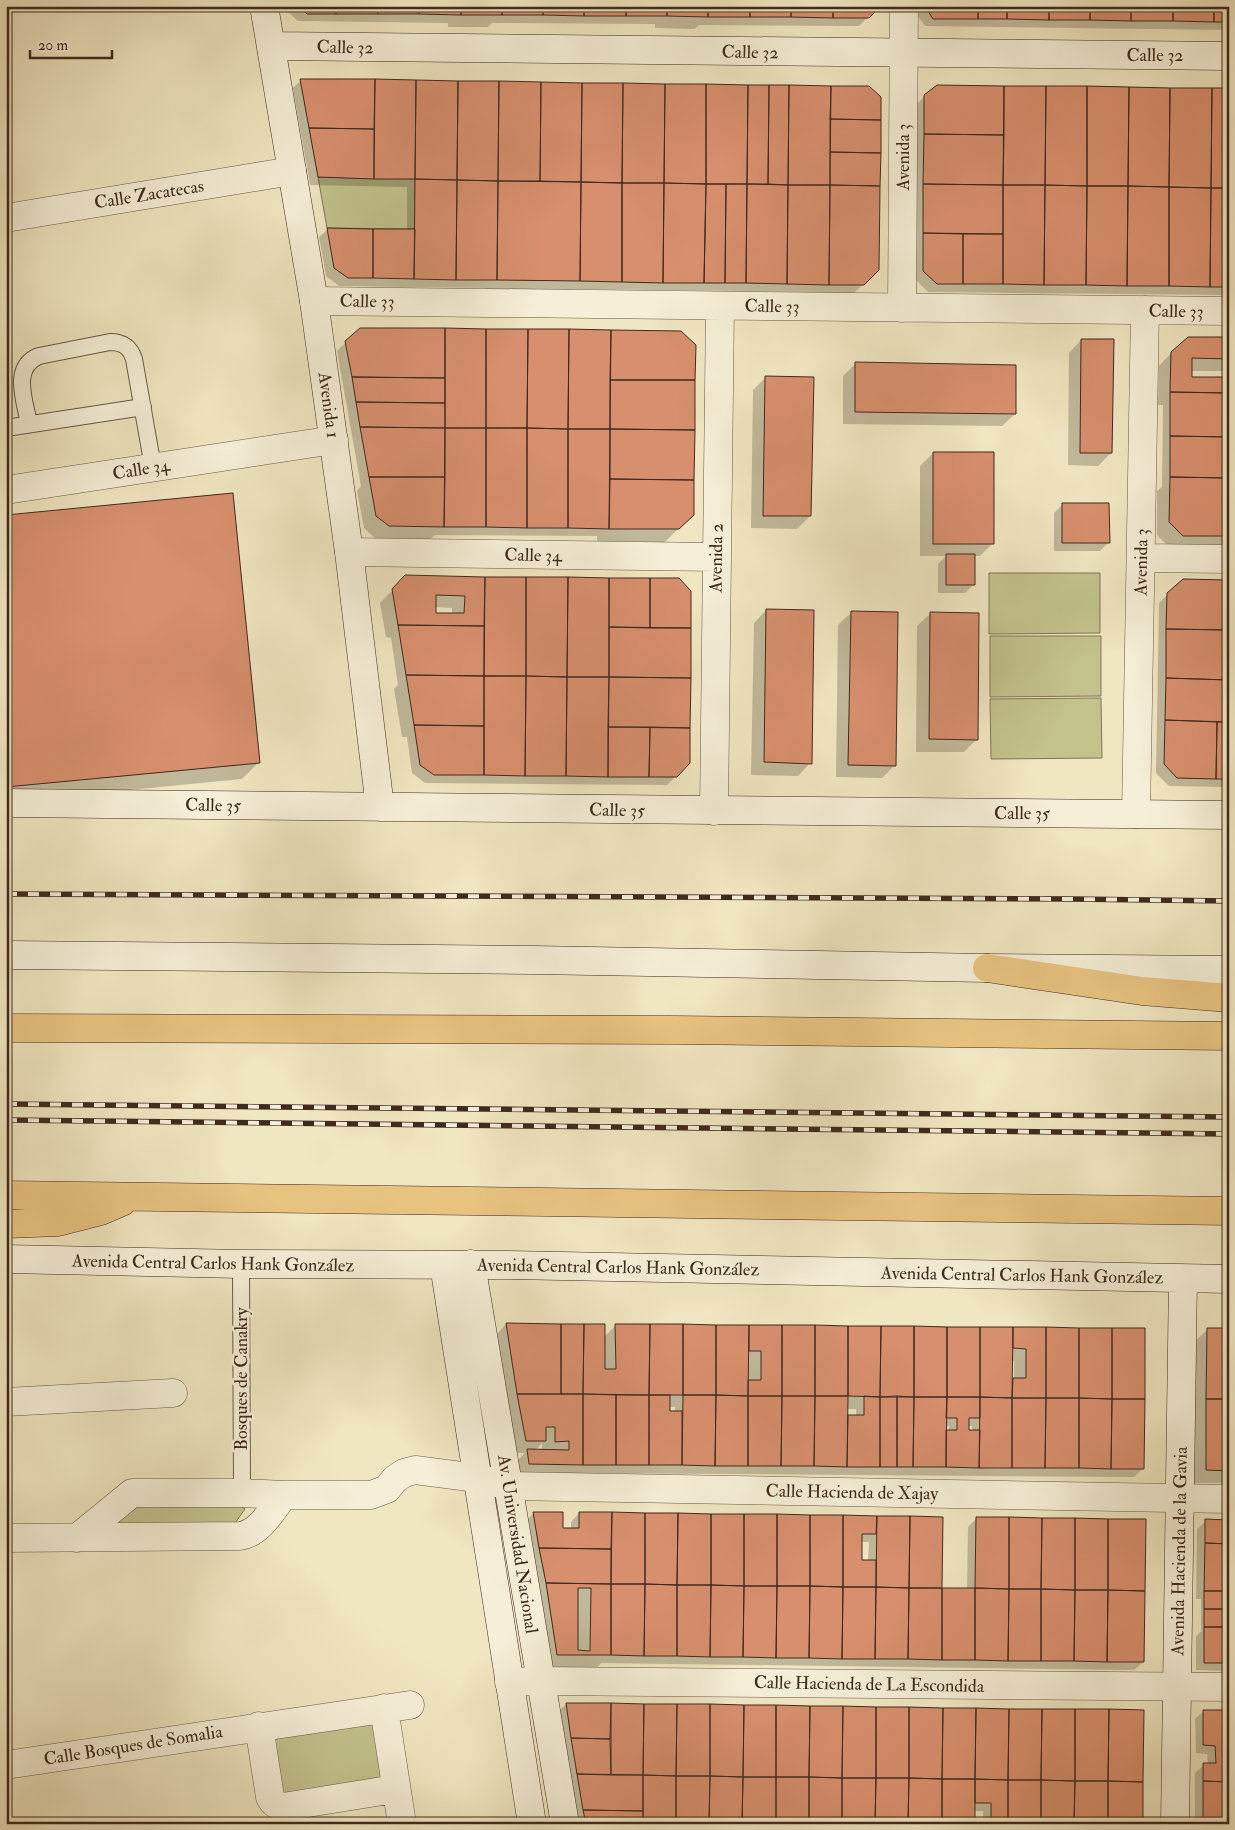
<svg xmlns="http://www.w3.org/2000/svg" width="1235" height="1830" viewBox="0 0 1235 1830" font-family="'IM FELL Double Pica',serif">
<rect width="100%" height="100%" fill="#f0e6c1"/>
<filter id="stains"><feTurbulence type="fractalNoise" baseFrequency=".004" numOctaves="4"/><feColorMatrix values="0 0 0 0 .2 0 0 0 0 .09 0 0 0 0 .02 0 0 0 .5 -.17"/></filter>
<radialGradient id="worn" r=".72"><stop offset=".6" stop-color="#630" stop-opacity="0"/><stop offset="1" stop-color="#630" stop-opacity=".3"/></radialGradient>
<path fill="#c2c28d" stroke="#817656" d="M318 177 415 179V229L327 228Z
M989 573H1100V633L989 634Z
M990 636H1101V696L990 697Z
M1101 698 1102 758 991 759 990 699Z
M237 1503 245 1509 233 1526 119 1529 112 1523 122 1505Z
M373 1717 382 1780 281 1795 271 1737Z"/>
<path fill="#0003" fill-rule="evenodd" d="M285 6H879L859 26 699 25 694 29 655 28V24L492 23 488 27H448V23L298 21 286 10Z
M917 6H1229V30L925 26 917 15Z
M301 80 868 88 878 269 850 297H817V292L571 289 566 294 485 292V288L339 286 326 276 319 237 328 229 407 230V187L310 185 293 88Z
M1229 90V295L928 292 915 279 916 105 925 96Z
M611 331 693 514 665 542 597 541V536L435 535 430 539H376L364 528 357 491 361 486 337 351 346 342Z
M1229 338V548H1170L1157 535V491L1162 487 1163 405H1158L1159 366 1172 352ZM1191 371H1223V378H1191Z
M1081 340 1111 453 1098 466 1068 465 1069 353Z
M856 363 1015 414 1002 426 843 424V376Z
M766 377 810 516 797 529 751 528 753 390Z
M933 453 993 543 980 556H973V585L965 593H938V564L946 556H920V466Z
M1063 504 1108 543 1100 551H1054V513Z
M6 516 259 762 242 779 6 802Z
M406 577 679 579 689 763 667 785 425 783 412 773 407 737H402L394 689 398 685 391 638 386 637 380 603ZM435 607 452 608V615L435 614Z
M1229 581V787L1169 786 1156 773 1159 603 1168 594Z
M766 610 810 763 798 776 751 775 754 623Z
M851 613 895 765 882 778 836 777 838 625Z
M930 614 977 739 964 752H916L917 626Z
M506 1324 604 1325V1337L616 1325 1144 1329 1143 1468 1134 1477 574 1473 569 1477 517 1476 515 1463 525 1453H513L494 1337ZM1011 1361H1014V1379H1011ZM669 1407H675V1413H669ZM846 1409H856V1416H846ZM945 1426H949V1431H945ZM968 1426H972V1432H968ZM542 1443V1451H535Z
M1207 1330H1229V1419L1226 1423V1429H1229V1479L1225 1483H1193L1194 1342Z
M534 1513 562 1530H571V1522L579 1513 941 1518V1589L967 1590 968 1527 977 1518 1143 1662 1134 1670 601 1663 597 1668 545 1667 526 1521ZM861 1542H869L868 1562H861Z
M1206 1521H1229V1671L1196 1670V1637L1202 1630H1201V1599H1196L1197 1529Z
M566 1704 1142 1711 1141 1824H983V1811H973V1824H576L558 1712Z
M1204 1711H1229V1824H1195V1773L1204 1765H1208L1207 1754 1196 1753 1195 1719Z"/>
<path fill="#d78f6d" stroke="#40291f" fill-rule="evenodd" d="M299 6H336V14H307Z
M336 6H378V14H336Z
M378 6H419V14H378Z
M419 6H461V15L419 14Z
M461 6H502V15H461Z
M502 6H543V15H502Z
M543 6H584V16L543 15Z
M584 6H626V16H584Z
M626 6H667V16H626Z
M667 6H708V17L667 16Z
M708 6H750V17H708Z
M750 6H791V17H750Z
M791 6H833V18L791 17Z
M833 6H881L869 18H833Z
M925 6H978V19H933Z
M978 6H1007V19H978Z
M1007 6H1049V20L1007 19Z
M1049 6H1090V20H1049Z
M1090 6H1131V21L1090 20Z
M1131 6H1173V21H1131Z
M1173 6H1214V22L1173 21Z
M1214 6H1229V22H1214Z
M300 79H375L374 129 309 128Z
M375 79 416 80 415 179H374Z
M416 80 458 81 457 180 415 179Z
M458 81H499L498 181 457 180Z
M499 81 541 82 540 181H498Z
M541 82 582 83 581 182 540 181Z
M582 83H623L622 183 581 182Z
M623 83 665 84 664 183H622Z
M665 84H706V184L664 183Z
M706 84 748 85 747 184H706Z
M748 85H769L768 184H747Z
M769 85H789L788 185 768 184Z
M789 85 831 86 830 185H788Z
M937 85 1004 86V135L924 134V95Z
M831 86H869L881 97V120L830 119Z
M1004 86H1046L1045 185H1003Z
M1046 86H1087V186L1045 185Z
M1087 86 1129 87 1128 186H1087Z
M1129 87 1170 88 1169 187 1128 186Z
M1170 88H1212L1211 188 1169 187Z
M1212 88H1229V188H1211Z
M830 119 881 120V153L830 152Z
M309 128 374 129V179L318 177Z
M924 134 1004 135 1003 185 923 184Z
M830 152 881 153 880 186 830 185Z
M415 179 457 180 456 280 414 279Z
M457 180 498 181 497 280H456Z
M498 181 581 182 580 281 497 280Z
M581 182 622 183V282L580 281Z
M622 183H664L663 283 622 282Z
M664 183 706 184 704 283H663Z
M706 184H726L725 283H704Z
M726 184H747L746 283H725Z
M747 184 788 185 787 284 746 283Z
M923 184 1003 185V234L923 233Z
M788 185H830L829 285 787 284Z
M830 185 880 186 879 270 864 285H829Z
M1003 185H1045L1044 285 1003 284Z
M1045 185 1087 186 1086 285H1044Z
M1087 186H1128L1127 286 1086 285Z
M1128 186 1169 187V286H1127Z
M1169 187 1211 188 1210 287 1169 286Z
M1211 188H1229V287H1210Z
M327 228 373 229V278H348L334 268Z
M373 229H415L414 279 373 278Z
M923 233 963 234V284H937L923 271Z
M963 234H1003V284H963Z
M360 328H445V378L352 377 345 341Z
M445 328 486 329V428H445Z
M486 329H528L527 428H486Z
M528 329H569L568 429 527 428Z
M569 329 611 330 610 429H568Z
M611 330 681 331 696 345 695 380H610Z
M1188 337H1229V359L1192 358V377H1229V393L1170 392 1171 352Z
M1081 339H1114L1112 453H1080Z
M855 362 1016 365V414L855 412Z
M765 376 814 377 811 516H763Z
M352 377 445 378V403L356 402Z
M610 380H695V430L610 429Z
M1170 392 1229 393V437L1170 436Z
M356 402 445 403V428L360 427Z
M360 427 445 428V477H369Z
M445 428H486V527H444Z
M486 428H527V528L486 527Z
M527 428 568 429V528H527Z
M568 429H610L609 529 568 528Z
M610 429 695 430 694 480 610 479Z
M1170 436 1229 437V478L1170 477Z
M933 452H994V544H933Z
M369 477H445L444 527 389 526 376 516Z
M1170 477 1229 478V536H1183L1169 522Z
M610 479 694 480V515L679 529H609Z
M233 493 260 763 6 787V515Z
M1062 503H1109L1110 543H1062Z
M946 554H975V585H946Z
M405 575 485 577 484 626 398 625 392 589ZM436 595 465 596 464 613H436Z
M485 577H526V676H484Z
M526 577H568L567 677 526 676Z
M568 577 609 578V677H567Z
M609 578H650V628L609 627Z
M650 578H679L691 591V628H650Z
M1183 579 1229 580V630L1166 629 1167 593Z
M766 609 814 610 812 764 764 762Z
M851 611 898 612 896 766 848 765Z
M930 612 979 613 978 740 929 739Z
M398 625 484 626V676L406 675Z
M609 627 691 628V678L609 677Z
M1166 629 1229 630V680L1166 678Z
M406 675 484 676V726L414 725Z
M484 676H526L525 776 484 775Z
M526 676 567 677 566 776H525Z
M567 677H609L608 777 566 776Z
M609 677 691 678 690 728 608 727Z
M1166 678 1229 680V722L1165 720Z
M1165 720 1217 722 1216 779 1177 778 1164 764Z
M1217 722H1229V779H1216Z
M414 725 484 726V775H434L420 765Z
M608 727H650L649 777H608Z
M650 727 690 728V763L677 777H649Z
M506 1323 561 1324V1394H517Z
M561 1324H584L583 1394H561Z
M584 1324H605V1369H616L615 1324H650L649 1395 583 1394Z
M650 1324H683V1395H649Z
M683 1324 716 1325V1395H683Z
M716 1325H749L748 1396 716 1395Z
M749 1325H782V1396H748V1380H761V1351H749Z
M782 1325H815V1396H782Z
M815 1325 848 1326V1396H815Z
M848 1326H881L880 1397 848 1396Z
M881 1326H914V1397H880Z
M914 1326 947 1327V1397H914Z
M947 1327H980V1397H947Z
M980 1327H1013L1012 1398 980 1397Z
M1013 1327H1046V1398H1012L1013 1378H1026V1349L1013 1348Z
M1046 1327 1079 1328V1398H1046Z
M1079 1328H1112V1399L1079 1398Z
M1112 1328H1145V1399H1112Z
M1207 1328H1229V1399H1206Z
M517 1394H583V1465L529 1464 527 1449 569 1450V1441L555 1442V1427H546V1441H526Z
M583 1394 616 1395V1465H583Z
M616 1395H649V1465H616Z
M649 1395H670V1411H682V1465H649Z
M683 1395H716L715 1466 682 1465Z
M716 1395 748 1396V1466H715Z
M748 1396H782L781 1466H748Z
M782 1396H815L814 1466H781Z
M815 1396H848L847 1467 814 1466Z
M864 1396 880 1397V1467H847L848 1415H864Z
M897 1396 914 1397 913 1467H897Z
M897 1396V1467H880V1397Z
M914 1397H947L946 1467H913Z
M947 1397H980V1418H969V1430H980L979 1468 946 1467V1430H957V1418H946Z
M980 1397 1012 1398V1468H979Z
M1012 1398H1046L1045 1468H1012Z
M1046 1398H1079V1468H1045Z
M1079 1398 1112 1399 1111 1469 1079 1468Z
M1112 1399H1145L1144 1469H1111Z
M1206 1399H1229V1411H1227V1428H1229V1471L1206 1470Z
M533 1512H563V1528H579V1512H612L611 1549 539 1548Z
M612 1512 645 1513V1584H611Z
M645 1513H678L677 1585 645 1584Z
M678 1513 711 1514V1585H677Z
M711 1514H744V1586L711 1585Z
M744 1514H777V1586H744Z
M777 1514 810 1515V1586H777Z
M810 1515H843V1587L810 1586Z
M843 1515 877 1516 876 1534H862V1560H876V1587H843Z
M877 1516H910L909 1588 876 1587Z
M910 1516 943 1517 942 1588H909Z
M976 1517H1009V1589L975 1588Z
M1009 1517 1042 1518 1041 1589H1009Z
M1042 1518H1075V1590L1041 1589Z
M1075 1518 1108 1519V1590H1075Z
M1108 1519H1146L1145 1591 1108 1590Z
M1205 1519 1229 1520V1544L1205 1543Z
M1205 1543 1229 1544V1591H1204Z
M539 1548 611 1549V1584L546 1583Z
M546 1583 611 1584V1655H557ZM578 1588H591L590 1651 578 1650Z
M611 1584H645L644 1656 611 1655Z
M645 1584 677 1585V1656H644Z
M677 1585H711L710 1657 677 1656Z
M711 1585 744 1586 743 1657H710Z
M744 1586H777L776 1658 743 1657Z
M777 1586H810L809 1658H776Z
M810 1586 843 1587 842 1659 809 1658Z
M843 1587H876L875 1659H842Z
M876 1587 909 1588 908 1659H875Z
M909 1588H942V1660L908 1659Z
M942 1588H975V1660H942Z
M975 1588 1009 1589 1008 1661 975 1660Z
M1009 1589H1041V1661H1008Z
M1041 1589 1075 1590 1074 1661H1041Z
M1075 1590H1108L1107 1662 1074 1661Z
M1108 1590 1145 1591 1144 1662H1107Z
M1204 1591H1229V1609H1204Z
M1204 1609H1229V1627H1204Z
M1204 1627H1229V1663H1204Z
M566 1703H611L610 1739 571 1738Z
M611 1703 644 1704 643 1775H611Z
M644 1704H677L676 1776 643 1775Z
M677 1704H710V1776H676Z
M710 1704 744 1705 743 1777 710 1776Z
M744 1705H776V1777H743Z
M776 1705 810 1706 809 1777H776Z
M810 1706H843L842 1778 809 1777Z
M843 1706 876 1707V1778H842Z
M876 1707H909V1778H876Z
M909 1707 943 1708 942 1779 909 1778Z
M943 1708H976L975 1779H942Z
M976 1708 1009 1709 1008 1780 975 1779Z
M1009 1709H1042L1041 1780H1008Z
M1042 1709H1075V1781L1041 1780Z
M1075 1709H1109L1108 1781H1075Z
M1109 1709 1144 1710 1143 1782 1108 1781Z
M1203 1710H1229V1782L1203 1781V1763H1216L1215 1746 1203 1745Z
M571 1738 610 1739 611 1775 577 1774Z
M577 1774 643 1775V1811L583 1810Z
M643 1775 676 1776V1824H643Z
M676 1776H710L709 1824H676Z
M710 1776 743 1777 742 1824H709Z
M743 1777H776V1824H742Z
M776 1777H809V1824H776Z
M809 1777 842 1778V1824H809Z
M842 1778H876L875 1824H842Z
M876 1778H909L908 1824H875Z
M909 1778 942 1779V1824H908Z
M942 1779H975V1824H942Z
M975 1779 1008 1780V1824H991V1803H975Z
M1008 1780H1041V1824H1008Z
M1041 1780 1075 1781 1074 1824H1041Z
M1075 1781H1108V1824H1074Z
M1108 1781 1143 1782V1824H1108Z
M1203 1781 1229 1782V1824H1203Z
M583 1810 643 1811V1824H586Z"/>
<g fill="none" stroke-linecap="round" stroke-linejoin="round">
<g stroke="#6c5848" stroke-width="18">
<path id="lane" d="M29 424C25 401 11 367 39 356L110 342C123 342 130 347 134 359L153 467
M6 428 143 407
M241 1264 242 1493"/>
</g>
<g stroke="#6c5848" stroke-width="29">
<path id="street" d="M6 218 292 171
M314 301 1229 311
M902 308 904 6
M6 490 334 440
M349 552 716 557
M1141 558 1229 559
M714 811 720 306
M1136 814 1145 310
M6 1402 173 1393
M6 1538 240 1536C260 1533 272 1510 284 1495
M77 1538 132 1493H242L284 1495H371L387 1489 395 1479 404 1473 415 1470 477 1478 508 1486 1229 1499
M509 1682 541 1681 1229 1687
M384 1708 402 1824
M259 1726 270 1797C273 1803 276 1805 283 1807L395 1789
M6 1765 410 1705"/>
</g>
<g stroke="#40291f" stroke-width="29">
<path id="secondary" d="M264 6 314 301 349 552 380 807
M271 46 1229 56
M6 803 1229 815
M6 955 533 960 987 968 1229 970
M6 1259 241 1264 510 1265 1229 1279
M471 1264 565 1824
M444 1265 532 1824
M1175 1824 1183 1279"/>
</g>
<g stroke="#40291f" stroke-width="29">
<path id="highway" d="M987 968 1142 991 1229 998
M6 1028 676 1030 1229 1036
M6 1195 1229 1211
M6 1224 58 1222 101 1211 122 1202"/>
</g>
<use href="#lane" stroke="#f5efd7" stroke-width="16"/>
<use href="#street" stroke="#f5efd7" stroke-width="28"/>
<use href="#secondary" stroke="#f5efd7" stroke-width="28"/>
<use href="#highway" stroke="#e8c380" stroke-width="28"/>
<g stroke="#40291f" stroke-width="5.5">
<path id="rail" d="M6 894 1070 899 1229 901
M6 1104 1229 1117
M6 1120 1229 1134"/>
</g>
<use href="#rail" stroke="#f5efd7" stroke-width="4" stroke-dasharray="11" stroke-linecap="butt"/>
</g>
<g text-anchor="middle" stroke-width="5" stroke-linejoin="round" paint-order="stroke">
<g font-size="18" fill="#40291f" stroke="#f5efd7">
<text transform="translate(345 47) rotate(1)" y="6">Calle 32</text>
<text transform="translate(750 52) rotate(1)" y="6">Calle 32</text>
<text x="1155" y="61">Calle 32</text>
<text transform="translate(903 157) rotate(-90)" y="6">Avenida 3</text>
<text transform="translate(149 194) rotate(-9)" y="6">Calle Zacatecas</text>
<text transform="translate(367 301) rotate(1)" y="6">Calle 33</text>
<text transform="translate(772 306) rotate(1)" y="6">Calle 33</text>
<text transform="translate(1176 311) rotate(1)" y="6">Calle 33</text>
<text transform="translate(329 405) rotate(82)" y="6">Avenida 1</text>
<text transform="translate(141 469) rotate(-9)" y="6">Calle 34</text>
<text transform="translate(533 555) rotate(1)" y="6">Calle 34</text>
<text transform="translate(716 558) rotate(-89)" y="6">Avenida 2</text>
<text transform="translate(1141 562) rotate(-89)" y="6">Avenida 3</text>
<text transform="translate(213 805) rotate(1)" y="6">Calle 35</text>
<text transform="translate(617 810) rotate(1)" y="6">Calle 35</text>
<text x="1022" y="819">Calle 35</text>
<text transform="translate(213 1263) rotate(1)" y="6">Avenida Central Carlos Hank González</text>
<text transform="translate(618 1267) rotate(1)" y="6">Avenida Central Carlos Hank González</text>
<text transform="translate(1022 1275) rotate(1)" y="6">Avenida Central Carlos Hank González</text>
<text transform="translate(241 1379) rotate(-90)" y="6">Bosques de Canakry</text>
<text transform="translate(852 1492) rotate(1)" y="6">Calle Hacienda de Xajay</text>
<text transform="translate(518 1544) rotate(81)" y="6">Av. Universidad Nacional</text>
<text transform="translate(1179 1551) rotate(-89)" y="6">Avenida Hacienda de la Gavia</text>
<text transform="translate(869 1684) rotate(1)" y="6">Calle Hacienda de La Escondida</text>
<text transform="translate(133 1745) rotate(-9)" y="6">Calle Bosques de Somalia</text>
</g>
</g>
<rect width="1235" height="1830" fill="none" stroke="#f0e6c1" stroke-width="25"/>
<rect x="8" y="8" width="1220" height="1815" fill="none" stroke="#40291f" stroke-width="2.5"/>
<rect x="12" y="12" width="1210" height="1805" fill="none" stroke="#40291f"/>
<path d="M30 50v8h82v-8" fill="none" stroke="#40291f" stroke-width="2.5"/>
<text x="38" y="50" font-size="15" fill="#40291f" stroke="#f5efd7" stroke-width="4" paint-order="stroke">20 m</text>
<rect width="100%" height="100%" filter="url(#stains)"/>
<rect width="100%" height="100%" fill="url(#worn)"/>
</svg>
